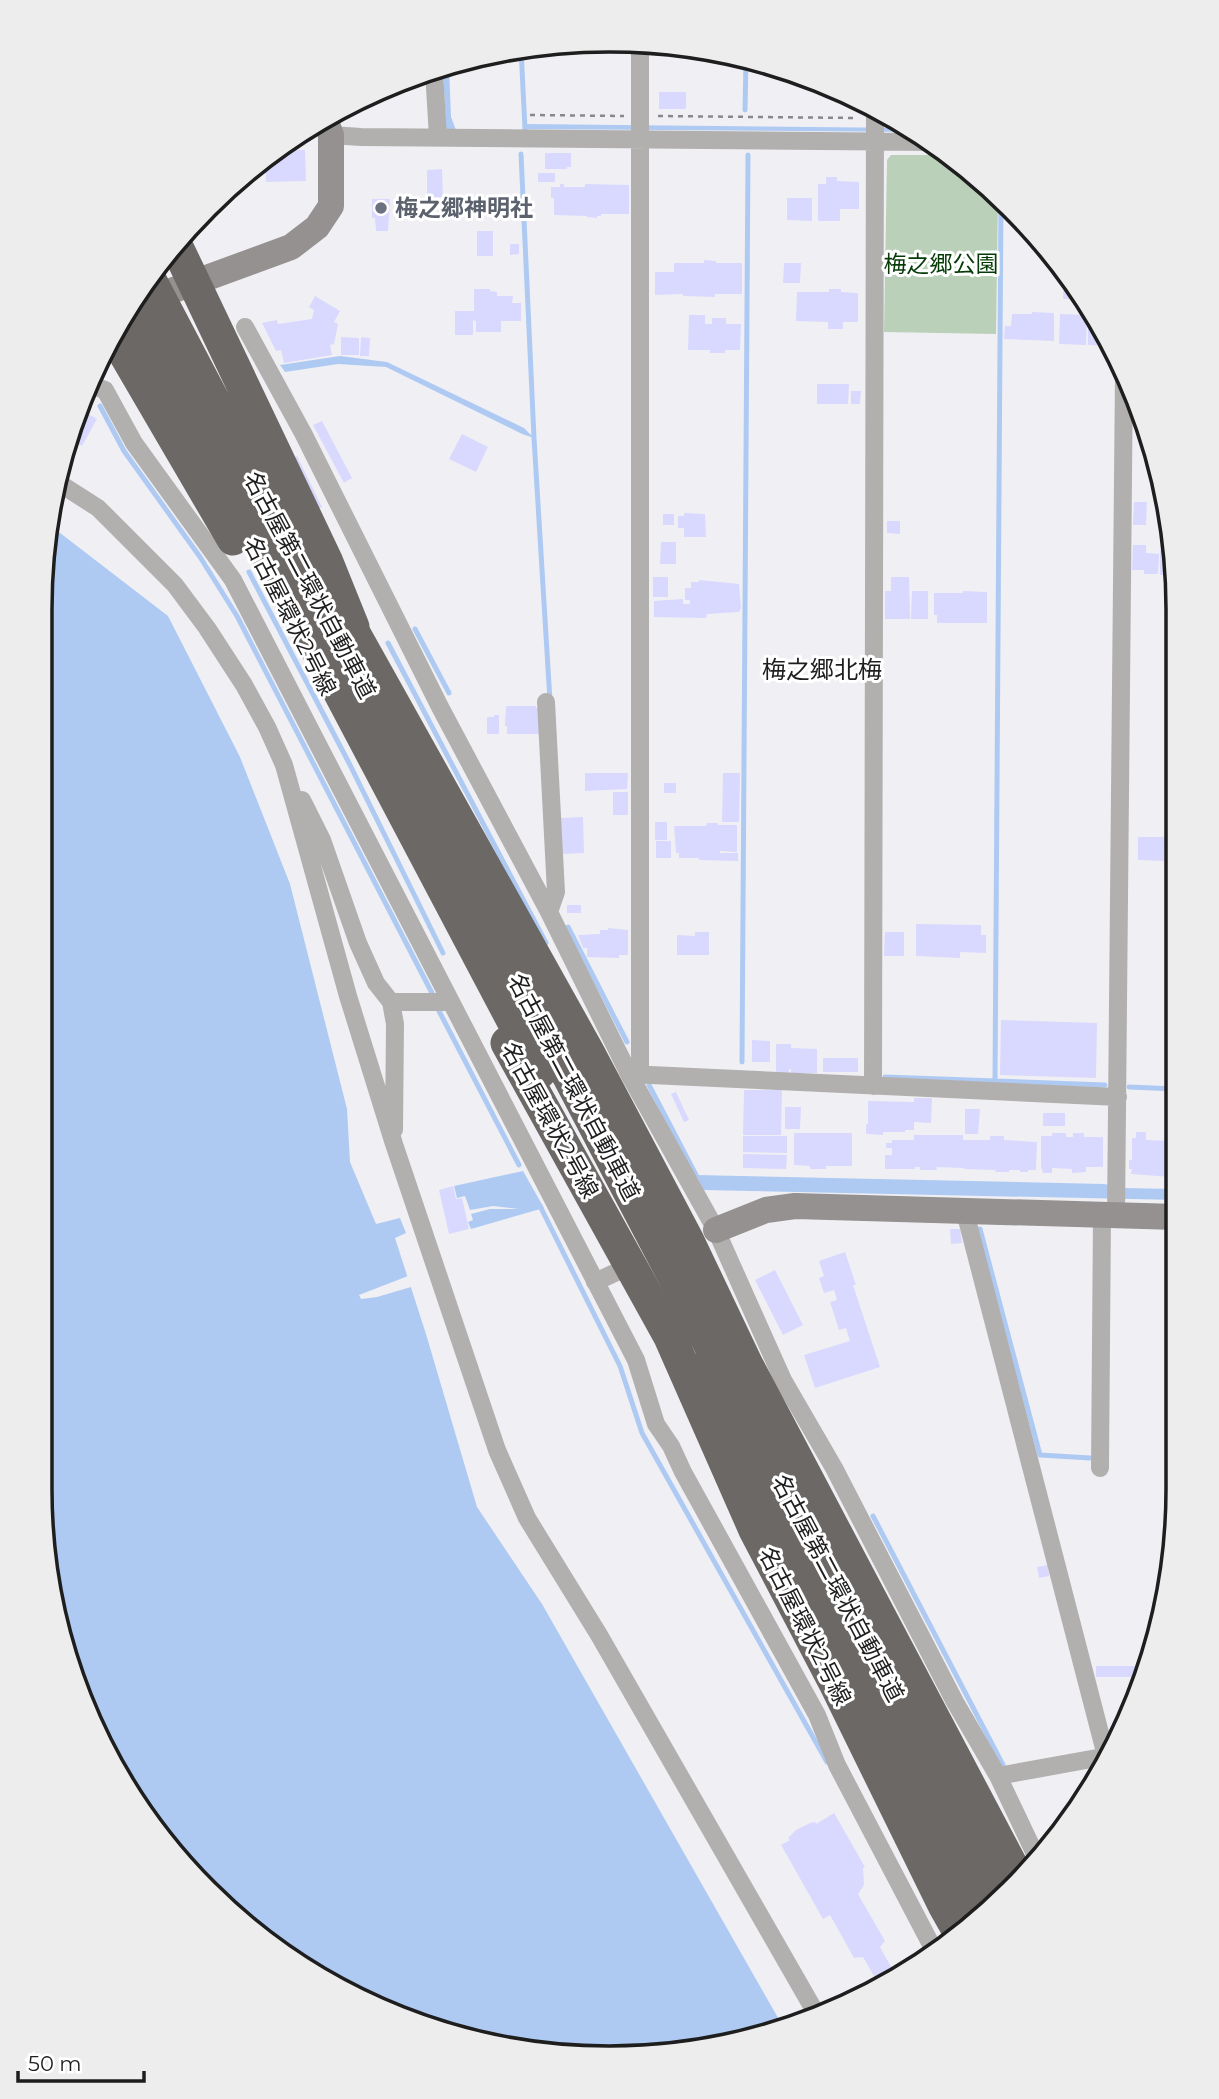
<svg xmlns="http://www.w3.org/2000/svg" width="1219" height="2099" viewBox="0 0 1219 2099" font-family="Montserrat,'Noto Sans JP',sans-serif">
<rect width="100%" height="100%" fill="#f0f0f4"/>
<path fill="#bad0b8" d="M891 155H949L998 196 996 334 884 332 887 160Z"/>
<path fill="#aecaf3" d="M449 66 451 117 456 130H446L443 68Z
M525 124 910 128 919 132 525 129Z
M340 356 387 362 524 428 534 438 522 434 386 367 338 364 285 372 280 365Z
M51 526 168 616 240 757 290 884 347 1109 350 1162 376 1224 400 1218 406 1233 395 1238 426 1334 477 1507 542 1604 785 2030 646 2058 462 2039 293 1963 158 1836 70 1672 40 1489 42 572Z
M523 1171 544 1208 471 1229 468 1222 473 1220 471 1214 490 1209H519L493 1206 470 1210 465 1196 457 1198 454 1186Z
M696 1175 1104 1184 1123 1188 1177 1189V1200L703 1190Z"/>
<path fill="#f0f0f4" d="M408 1276 411 1287 377 1297 361 1299 359 1295Z"/>
<g fill="none" stroke-linecap="round" stroke-linejoin="round">
<path stroke="#aecaf3" stroke-width="5" d="M521 49 525 129
M745 110 746 59
M521 154 534 438 550 701
M204 210 208 217
M100 406 124 451 200 557 237 616 433 995
M249 572 349 763 443 953
M415 629 449 693
M388 643 546 943
M568 927 627 1042
M439 1011 519 1165
M742 1062 748 155
M885 1077 1105 1085
M995 1080 1001 198
M649 1085 696 1175
M1129 1087 1177 1089
M540 1206 620 1366 642 1433 827 1762
M980 1229 1040 1455 1090 1458
M873 1516 1003 1765"/>
</g>
<path fill="#d9d8fe" d="M694 49 713 50V55H694Z
M786 71 819 81 820 85H803V82H790V74H786Z
M659 92H686V109H659Z
M276 150H305L306 181 266 182 265 159Z
M545 153H571V167H567V169H545Z
M442 169 443 197 427 198V170Z
M538 173H555V182H538Z
M826 177H837V181L859 182V209H840V221H818V184H826Z
M560 184H564V187H585V184L629 185V214H601V216H597V218L587 217V216L554 215V198H551V187H560Z
M787 198H812V221L787 220Z
M372 199H390L388 231H376L375 218H372Z
M477 231H493V256H477Z
M510 244H519V254L510 255Z
M704 260 716 261V263H742V294H715V297L683 296V294L655 295V272H674V263H704Z
M894 260H901V272H894Z
M784 263H801L800 283H783Z
M1064 277H1066L1083 299H1063Z
M474 289H490V291L497 292V296H513L512 303H521V321H501V332H476V321L473 320V335H455V311H474Z
M829 289H841V292L858 293V322H843V329H828V322L796 321 797 292H829Z
M315 296 340 311 334 322 338 324 334 344 330 345 332 355 284 363 281 350 276 351 262 323 277 320 278 324 312 319 314 310 309 307Z
M1032 312 1054 313V341L1004 339 1005 326H1011L1012 314H1032Z
M1060 314 1087 315 1086 345 1059 344Z
M689 315H705V324H712V318H726V324H741L740 350H725V353H710V350H688Z
M1095 325H1103L1110 346 1088 345V327H1095Z
M341 337 359 338V355H341Z
M361 337 370 338 369 356H360Z
M817 384H849L848 404H817Z
M851 391H861L860 404H851Z
M81 410 97 419 82 446 68 439 69 432Z
M322 421 352 478 344 483 313 425Z
M462 434 488 447 476 472 449 459Z
M297 456 322 507 309 513 283 463Z
M1134 502H1147L1146 525H1133Z
M684 513 705 514 706 537H684V528H678V516H684Z
M663 514H674V525H663Z
M887 521H900V534L887 533Z
M661 542H676V564H660Z
M1133 545H1146V553L1159 554 1158 574H1144V570H1132Z
M1160 550H1173L1177 576 1160 575Z
M653 577H668V597H653Z
M891 577H909L910 619H885V591H891Z
M699 580 739 584 741 608 739 612 707 614 706 618 654 617V601L683 599V604H690V600H685V588H691V582H699Z
M912 591H928V619H911Z
M963 591 987 592V623H937V615H934V593H963Z
M506 706H536V708H539V734H507V726H505Z
M494 715H499V734H487V717H494Z
M585 773H628L627 789 585 791Z
M723 773H740L739 822H722Z
M664 783H676V793H664Z
M613 792H628V815H613Z
M583 817 584 853 561 854 560 818Z
M655 822H667V840H655Z
M707 823H718V825H737V852L720 851V853H738V861L699 860V858H679V853H676L674 826H706Z
M1175 829H1177V864H1174Z
M1138 837H1165L1164 861 1138 860Z
M656 841H671V858H656Z
M567 905H581V913H567Z
M916 924 981 925V935H986V953L960 952V958L916 956Z
M608 928 628 930V955H619V958L587 957V948H583L578 935 600 934V930H608Z
M695 932H709V955H677V935L695 936Z
M885 932H904V956H884Z
M1001 1020 1097 1023 1096 1078 1000 1075Z
M752 1040 770 1041V1062H752Z
M776 1044H791V1048L817 1049V1073H791V1069H789V1075L776 1076Z
M823 1058H858V1072H823Z
M744 1090H782L781 1135H743Z
M676 1092 689 1120 684 1122 671 1094Z
M914 1098H932L931 1123 914 1122V1130H905V1132H883V1135L866 1134V1124H868V1101L914 1102Z
M785 1107H801L800 1129H785Z
M965 1109H980L978 1134H965Z
M1043 1113H1065V1126H1043Z
M1136 1132H1146V1140L1173 1141 1171 1177 1131 1174 1132 1169H1129V1160H1132V1138H1136Z
M794 1133H852V1166H826V1169H810V1166L794 1165Z
M1052 1133H1066V1137H1073V1133H1084V1137H1103V1167H1086V1172L1072 1173V1169L1052 1168V1173H1043L1041 1166V1136H1052Z
M914 1135H963V1140H990V1136H1004V1140L1037 1142 1036 1170H1028V1172H1020V1170H1009V1172H995L996 1170 964 1169V1168L936 1167 937 1170H920V1167H915V1169H885V1155H892V1148H886V1143H892V1140H914Z
M743 1136H787V1153L743 1152Z
M743 1154 787 1155 786 1169 743 1168Z
M453 1186 456 1199 462 1198 469 1229 449 1234 439 1190Z
M950 1229H960L962 1243 951 1244Z
M845 1252 856 1285H853L880 1367 815 1388 804 1355 850 1341 846 1328 839 1330 830 1302 837 1300 834 1290 824 1293 819 1278 824 1276 819 1261Z
M775 1270 803 1325 783 1335 755 1280Z
M1048 1565 1049 1576 1039 1578 1037 1567Z
M1096 1666H1150L1146 1677H1096Z
M834 1813 865 1867 863 1868 864 1885 858 1894 885 1941 880 1947 895 1974 878 1983 863 1957 854 1958 830 1915 823 1919 781 1845 790 1840 788 1838 796 1830 810 1823 815 1822 816 1824Z"/>
<g fill="none" stroke-linecap="round" stroke-linejoin="round">
<path stroke="#88888a" stroke-width="2.5" stroke-dasharray="5 5" stroke-linecap="butt" d="M530 115 624 116
M658 116 858 118"/>
<path stroke="#b2b0af" stroke-width="18" d="M434 71 438 137
M331 135 361 137 933 142
M245 327 303 433 440 707 549 912 629 1074 716 1230 783 1380 834 1468 955 1702 998 1776 1036 1856
M91 385 105 390 134 443 233 580 636 1360 656 1424 671 1446 683 1472 817 1715 837 1765 935 1952
M59 483 98 508 175 585 207 628 244 685 267 727 284 765 348 996 394 1144 497 1450 527 1518 599 1635 817 2015
M546 702 556 892 549 912
M302 800 322 840 358 943 376 983 391 1002 395 1024 394 1130
M391 1002H451
M629 1074 1118 1097
M640 1074V43
M873 1086 875 109
M965 1212 1106 1756
M1116 1215 1124 372
M595 1282 636 1263
M1100 1468 1102 1215
M998 1776 1108 1756"/>
<path stroke="#949190" stroke-width="26" d="M141 302 291 247 317 227 331 206V135L325 119
M716 1230 766 1210 795 1206 1177 1217"/>
<path stroke="#6b6866" stroke-width="33" d="M345 617 587 1050 688 1241 747 1365 1017 1876
M507 1043 670 1337 755 1530 835 1683 944 1905 961 1935"/>
<path stroke="#6b6866" stroke-width="33" d="M176 245 326 560 353 627
M149 278 999 1895
M133 301 540 1072
M115 337 233 539
M697 1370 817 1604 981 1915"/>
</g>
<circle fill="#6b7280" stroke="#fff" stroke-width="2.5" cx="381" cy="208" r="7"/>
<g text-anchor="middle" stroke-width="6" stroke-linejoin="round" paint-order="stroke">
<g font-size="23" font-weight="bold" fill="#5b616d" stroke="#fff" text-anchor="start">
<text x="395" y="216">梅之郷神明社</text>
</g>
<g font-size="23" fill="#053a06" stroke="#fff">
<text x="941" y="272">梅之郷公園</text>
</g>
<g font-size="23" fill="#1e1e1f" stroke="#fff">
<text transform="translate(310 585) rotate(62)" y="8">名古屋第二環状自動車道</text>
<text transform="translate(290 616) rotate(63)" y="8">名古屋環状2号線</text>
<text transform="translate(574 1087) rotate(62)" y="8">名古屋第二環状自動車道</text>
<text transform="translate(550 1120) rotate(61)" y="8">名古屋環状2号線</text>
<text transform="translate(838 1588) rotate(62)" y="8">名古屋第二環状自動車道</text>
<text transform="translate(805 1626) rotate(63)" y="8">名古屋環状2号線</text>
</g>
<g font-size="24" fill="#1e1e1f" stroke="#fff">
<text x="822" y="678">梅之郷北梅</text>
</g>
</g>
<path d="M0 0H1219V2099H0ZM609 52H609A557 557 0 0 1 1166 609V1489A557 557 0 0 1 609 2046H609A557 557 0 0 1 52 1489V609A557 557 0 0 1 609 52Z" fill="#ededed" fill-rule="evenodd"/>
<path fill="none" stroke="#1e1e1f" stroke-width="3.5" d="M609 52H609A557 557 0 0 1 1166 609V1489A557 557 0 0 1 609 2046H609A557 557 0 0 1 52 1489V609A557 557 0 0 1 609 52Z"/>
<path d="M18 2071v10h126v-10" fill="none" stroke="#1e1e1f" stroke-width="3.5"/>
<text x="28" y="2071" font-size="21" fill="#1e1e1f" stroke="#ffffff" stroke-width="5" paint-order="stroke">50 m</text>
</svg>
